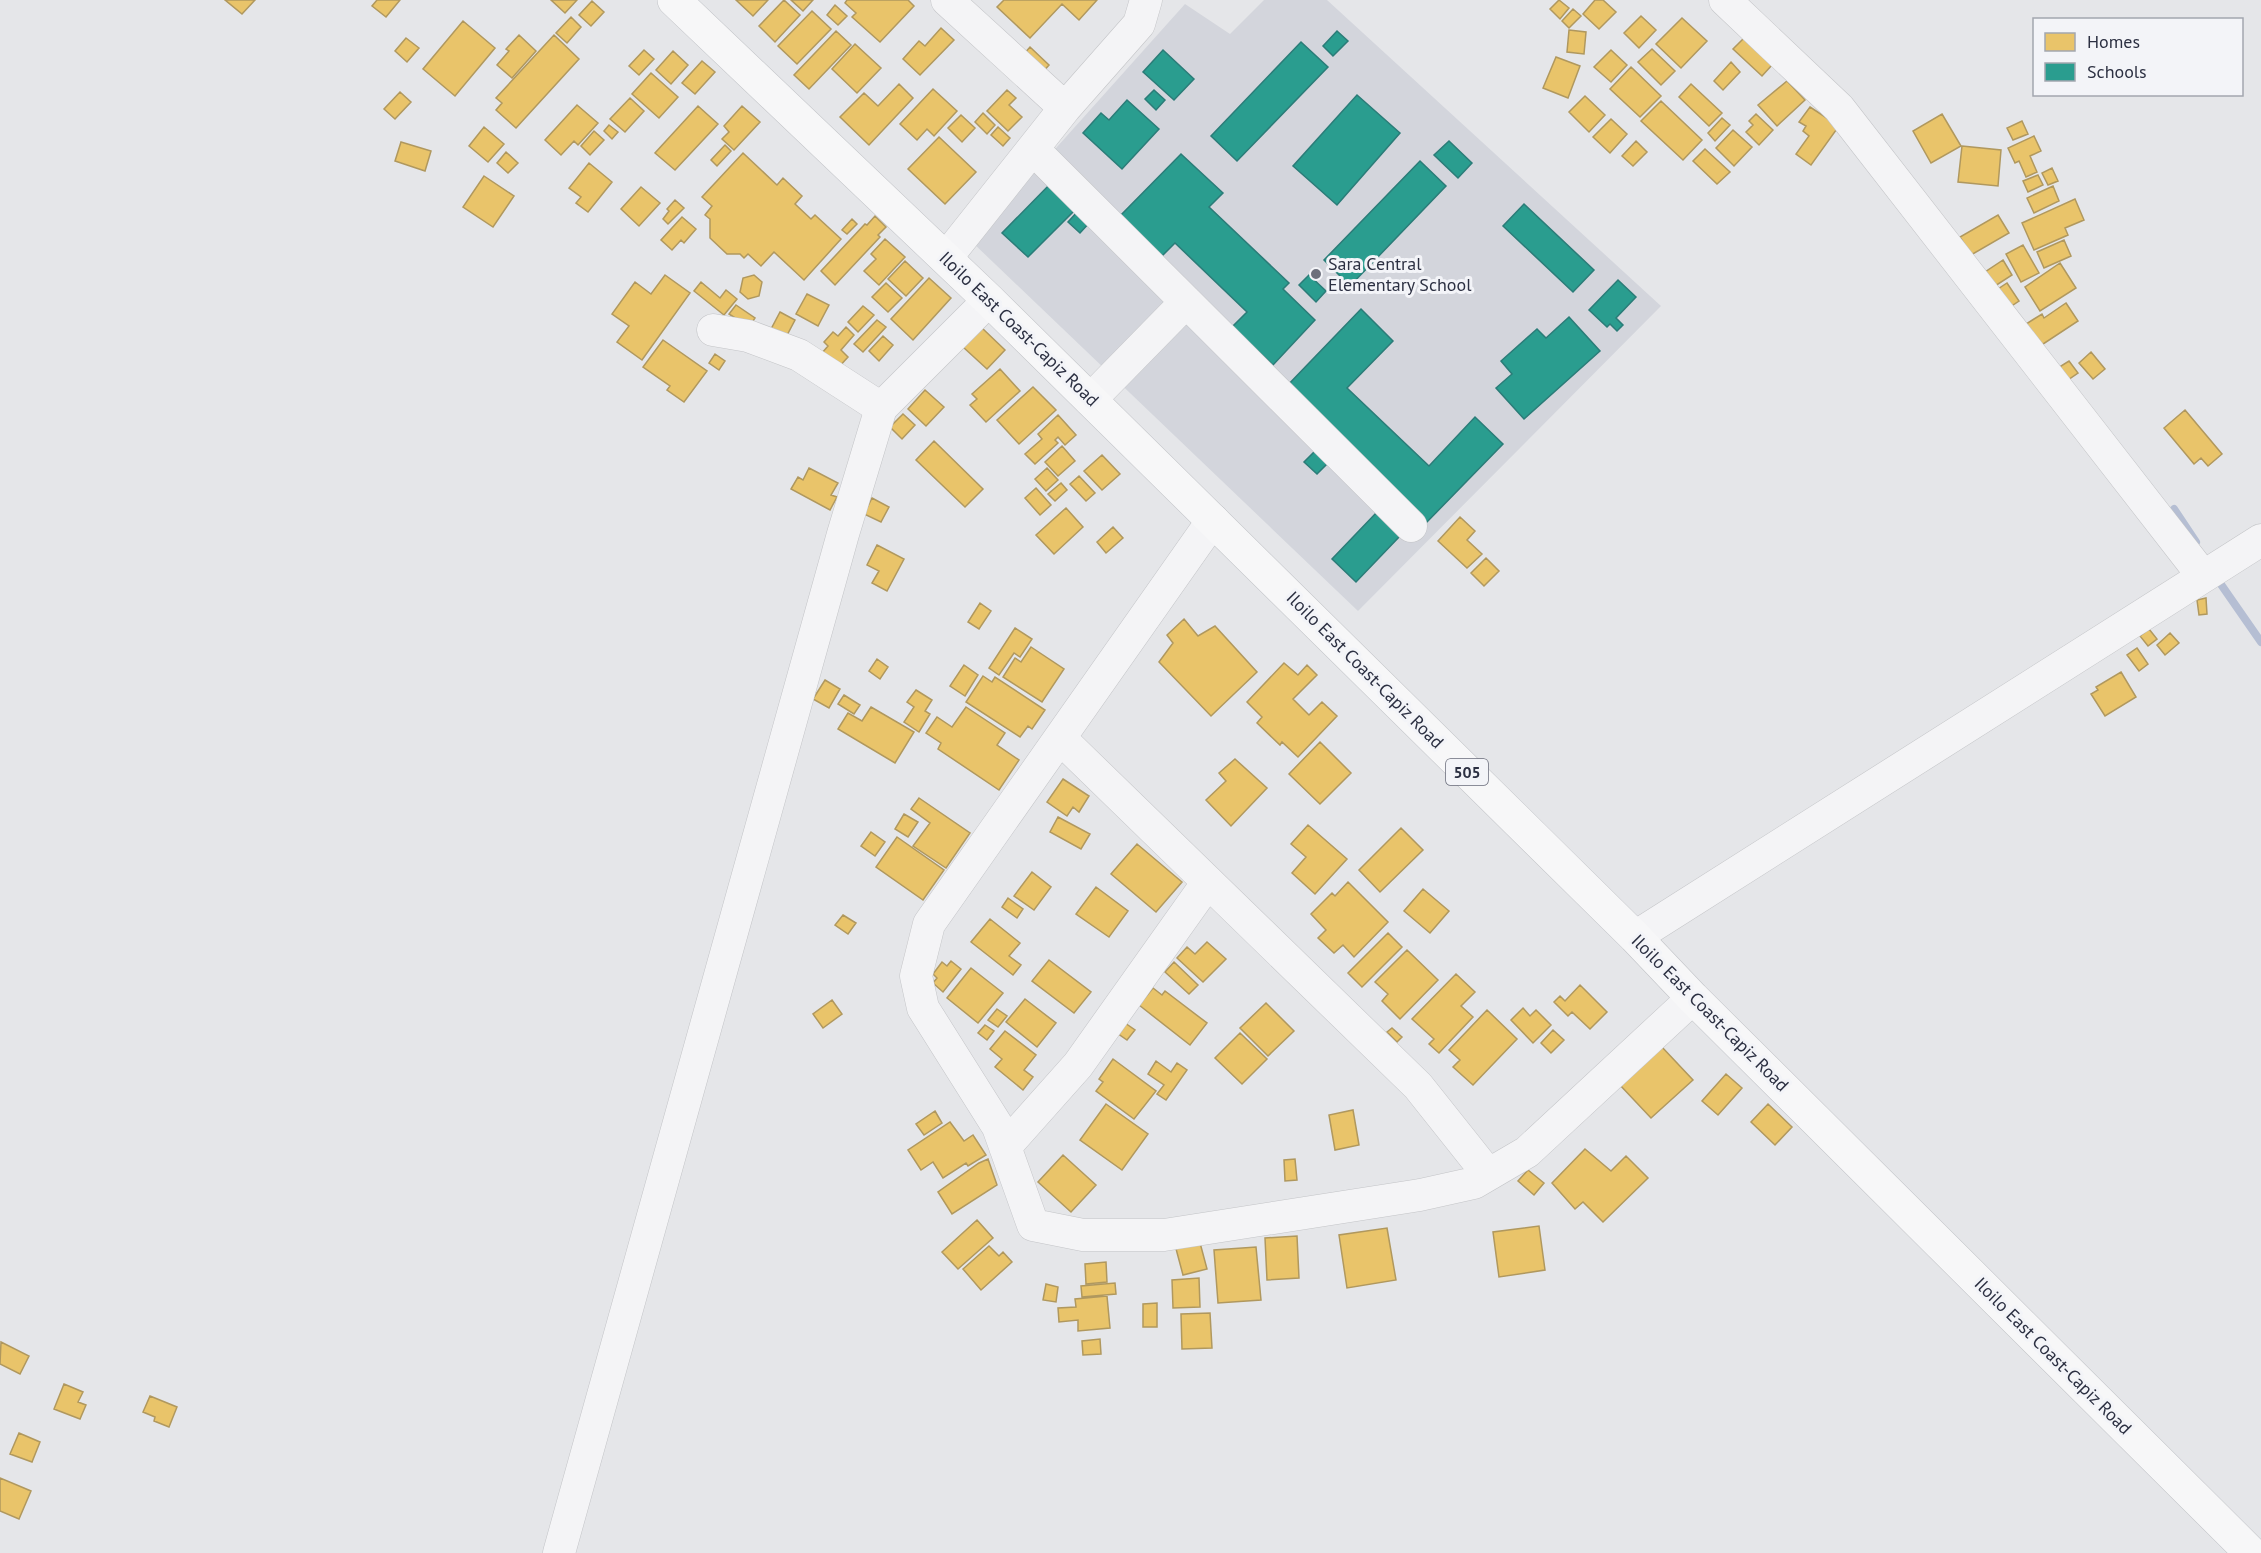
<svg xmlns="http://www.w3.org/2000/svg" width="2261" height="1553" viewBox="0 0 2261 1553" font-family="'PT Sans',sans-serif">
<rect width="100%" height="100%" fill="#e5e6e9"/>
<path fill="#d3d5dc" d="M1264 0H1327L1661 306 1358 611 972 242 1185 4 1230 34Z"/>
<path fill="#e9c46a" stroke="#b0985e" stroke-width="1.5" d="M225 0H255L242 14Z
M377 0H400L386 17 372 6Z
M551 0H577L565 13Z
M736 0H768L753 16Z
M784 0 800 15 775 42 759 26Z
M791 0H813L803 11Z
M847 0H908L914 6 880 42 852 17 856 13 845 3Z
M1004 0H1097L1079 20 1062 4 1030 38 997 7Z
M1559 0 1569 8 1560 19 1550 9Z
M1595 0H1603L1616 12 1599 29 1583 14Z
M592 1 604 12 591 26 579 15Z
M835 5 847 16 838 25 827 15Z
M1573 9 1581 16 1569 28 1562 21Z
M812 11 831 29 797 64 778 46Z
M1641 16 1656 30 1639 48 1624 33Z
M571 17 581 27 567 43 556 33Z
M1682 18 1707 41 1681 68 1656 44Z
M463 21 495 48 455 96 423 69Z
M941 28 954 40 920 75 903 59 919 41 925 46Z
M1569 30 1586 32 1584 54 1567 52Z
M836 31 851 45 809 89 794 75Z
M519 35 536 51 512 78 497 65 509 51 506 49Z
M554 35 579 59 516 128 496 110 502 103 496 98Z
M406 38 419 48 407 62 395 51Z
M1744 38 1772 65 1762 76 1733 49Z
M855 44 881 68 857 93 832 69Z
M1030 47 1049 65 1042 73 1023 55Z
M1652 49 1675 71 1661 85 1638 62Z
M644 50 654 59 639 75 629 66Z
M1611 50 1627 65 1611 82 1594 67Z
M673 51 688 65 671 84 656 70Z
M1556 57 1580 66 1568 98 1543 88Z
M702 61 715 72 695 94 682 83Z
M1731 62 1740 72 1723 90 1714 81Z
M1631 67 1661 96 1640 117 1610 89Z
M651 73 678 97 659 118 632 94Z
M1787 81 1805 100 1777 126 1758 105Z
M899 84 913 98 869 145 840 117 864 93 878 106Z
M1691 84 1722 113 1709 126 1679 97Z
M933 89 957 111 934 136 927 129 917 140 900 124Z
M1007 90 1016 98 1009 105 1022 117 1008 131 987 111Z
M400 92 411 102 395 119 384 109Z
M1585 96 1605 115 1589 132 1569 112Z
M630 98 644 111 625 132 610 119Z
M1661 101 1702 140 1683 160 1641 121Z
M577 105 598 123 578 145 574 141 561 155 545 140Z
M698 106 718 124 675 170 655 153Z
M742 106 760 122 734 150 722 139 729 132 724 126Z
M1810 107 1839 126 1811 165 1796 154 1809 136 1803 131 1806 126 1799 122Z
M983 113 995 125 987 134 975 122Z
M1756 114 1773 130 1759 145 1746 132 1753 125 1749 121Z
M1942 114 1961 146 1931 163 1913 131Z
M961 115 975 128 962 142 948 128Z
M1722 118 1730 125 1715 141 1708 133Z
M1611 119 1627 134 1610 153 1593 137Z
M2022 121 2028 134 2013 140 2007 128Z
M609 125 618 132 612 139 604 131Z
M484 127 504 144 488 162 469 146Z
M998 127 1010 138 1003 146 991 135Z
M1733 130 1752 147 1734 166 1716 148Z
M594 131 604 140 590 155 581 146Z
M2034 136 2041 151 2030 156 2037 172 2026 177 2019 161 2015 163 2008 148Z
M939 137 976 172 945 204 908 169Z
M1636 141 1647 152 1633 166 1622 156Z
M401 142 431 151 425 171 395 161Z
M725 145 731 151 717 166 711 160Z
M1962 146 2001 150 1998 186 1958 182Z
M1705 149 1730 172 1717 184 1693 161Z
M506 152 518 163 508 173 497 163Z
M743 153 777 185 783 178 802 196 795 204 811 219 815 215 841 239 804 280 774 252 761 266 748 254 744 258 740 254H727L710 238V219L705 215 712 206 702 197Z
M589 163 612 182 588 212 576 203 581 197 569 188Z
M2052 168 2058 181 2048 185 2042 173Z
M2038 175 2043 185 2028 192 2023 181Z
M484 176 514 196 493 227 463 207Z
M2053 186 2059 201 2034 213 2027 198Z
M641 187 660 203 639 226 621 209Z
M2075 199 2084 220 2065 228 2068 235 2034 250 2022 223Z
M675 200 684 208 668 224 663 219 669 211 667 209Z
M1998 215 2009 233 1971 255 1960 237Z
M875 216 886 227 878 235 880 237 835 285 821 271 865 224 867 225Z
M682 217 696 229 684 243 681 240 672 250 661 240Z
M852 219 857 224 847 234 842 230Z
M885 239 905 257 879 285 864 271 876 259 871 254Z
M2064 240 2071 256 2044 268 2037 252Z
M2023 245 2039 273 2021 282 2006 254Z
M2003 260 2012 275 1992 288 1982 274Z
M905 261 923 278 906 296 888 279Z
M2060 263 2076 288 2040 311 2025 287Z
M665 275 690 293 642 360 617 342 629 326 612 314 635 282 651 294Z
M754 275 762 282 759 296 748 299 740 292 743 278Z
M929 278 951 298 913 340 891 319Z
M701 282 720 298 726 290 737 299 724 315 694 291Z
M886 283 902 298 888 312 872 297Z
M2007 283 2019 301 2007 309 1995 291Z
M807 294 829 305 818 326 796 314Z
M2066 303 2078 321 2034 350 2026 324 2042 314 2044 318Z
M736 305 755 318 749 327 729 314Z
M863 306 874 315 858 332 848 322Z
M780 312 795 320 785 339 770 331Z
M877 320 886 327 863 352 854 344Z
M846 327 854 335 841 350 848 357 838 368 822 353 828 346 824 342 833 332 838 336Z
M981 327 1005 350 987 369 963 347Z
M883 336 893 345 879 361 869 351Z
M663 340 707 371 684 402 667 390 670 386 643 367Z
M2091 352 2105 369 2093 379 2079 363Z
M715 354 725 361 719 370 709 363Z
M2069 361 2078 373 2062 384 2053 371Z
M1000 369 1020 391 986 422 970 405 977 399 972 394Z
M1033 387 1056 410 1019 444 997 420Z
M925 390 944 407 926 426 908 409Z
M2185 410 2222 454 2208 466 2201 458 2194 464 2164 428Z
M903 414 915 425 902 439 890 427Z
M1058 415 1076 435 1065 445 1058 437 1055 440 1058 443 1035 464 1025 454 1042 439 1038 434Z
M934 441 983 489 965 507 916 460Z
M1062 446 1075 461 1058 476 1045 462Z
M1102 455 1120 474 1102 490 1084 471Z
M809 468 838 483 831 495 837 497 830 510 791 489 798 477 803 480Z
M1047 468 1058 480 1046 491 1035 479Z
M1079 476 1095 493 1086 501 1070 484Z
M1061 483 1067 490 1055 501 1048 494Z
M1036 488 1051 505 1040 515 1025 498Z
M872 498 889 507 881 522 864 514Z
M1066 508 1083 527 1054 554 1036 535Z
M1460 517 1475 531 1467 540 1482 554 1467 568 1438 541Z
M1113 527 1123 538 1106 553 1097 542Z
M877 545 904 559 887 591 872 583 879 571 867 565Z
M1486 558 1499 571 1484 586 1471 573Z
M2206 598 2207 614 2199 615 2197 600Z
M980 603 991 611 979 629 968 622Z
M1184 619 1198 636 1215 626 1257 672 1211 716 1159 662 1173 643 1167 635Z
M1015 628 1032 639 1020 657 1014 653 999 675 989 668Z
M2149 629 2157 639 2148 646 2140 636Z
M2170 633 2179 643 2165 655 2157 645Z
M1031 647 1064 669 1042 702 1003 677 1015 658 1021 662Z
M2137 648 2148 664 2139 671 2127 655Z
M877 659 888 667 880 679 869 671Z
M1284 663 1298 675 1307 665 1317 675 1293 699 1309 715 1322 702 1337 716 1298 757 1282 742 1280 745 1257 723 1262 717 1247 702Z
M964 665 978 675 965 696 950 686Z
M2121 672 2136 697 2105 716 2091 694 2098 690 2096 687Z
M983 676 992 682 995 677 1045 710 1032 729 1028 726 1020 737 966 702Z
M825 680 840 689 829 708 813 699Z
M916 690 932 700 925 711 930 714 919 732 904 722 914 707 907 702Z
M844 695 860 705 854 714 838 704Z
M871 707 914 732 895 763 838 729 848 713 862 721Z
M966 707 1005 733 997 745 1019 760 999 790 938 749 941 743 926 733 937 717 952 727Z
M1320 742 1351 773 1320 804 1289 774Z
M1235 759 1267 788 1231 826 1206 800 1226 781 1219 773Z
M1063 779 1089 796 1079 812 1073 807 1067 816 1047 802Z
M919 798 970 833 946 868 913 846 930 823 911 809Z
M904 814 918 822 908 837 895 829Z
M1058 817 1090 834 1081 849 1050 832Z
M1308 825 1347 859 1315 894 1292 873 1306 857 1291 844Z
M1401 828 1423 850 1380 892 1359 870Z
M871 832 885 842 875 856 861 846Z
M897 837 944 870 923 900 876 867Z
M1137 844 1182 882 1156 912 1111 874Z
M1032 872 1051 887 1034 910 1014 896Z
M1348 882 1388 922 1354 957 1343 945 1334 953 1318 938 1326 930 1311 914 1332 893 1335 896Z
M1096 887 1128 911 1109 937 1076 914Z
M1423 889 1449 911 1430 933 1404 911Z
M1008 898 1023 909 1017 918 1002 907Z
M843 915 856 923 848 934 835 925Z
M990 919 1020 943 1009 956 1021 965 1013 975 971 942Z
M1388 933 1402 947 1362 987 1348 973Z
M1207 942 1226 959 1203 982 1177 958 1187 947 1195 954Z
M1407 950 1438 980 1400 1019 1382 1001 1388 994 1375 982Z
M1049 960 1091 992 1074 1013 1032 981Z
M951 961 961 969 943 992 933 983 937 978 933 974 942 962 947 966Z
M1174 962 1198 985 1189 994 1165 972Z
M971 968 1003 993 978 1023 947 998Z
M1456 974 1475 992 1461 1006 1473 1017 1439 1053 1429 1044 1434 1039 1412 1019Z
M1580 985 1607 1012 1590 1029 1572 1012 1568 1016 1554 1002 1560 996 1565 1001Z
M1153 988 1162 995 1165 991 1207 1023 1190 1045 1139 1005Z
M1025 999 1056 1023 1037 1047 1006 1022Z
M832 1000 842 1014 823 1028 813 1014Z
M1266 1003 1294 1031 1268 1056 1240 1028Z
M1523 1008 1530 1016 1536 1010 1551 1025 1533 1043 1511 1020Z
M997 1009 1007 1016 998 1027 988 1020Z
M1487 1010 1517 1039 1473 1085 1453 1067 1460 1060 1449 1050Z
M1125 1023 1135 1030 1127 1040 1117 1033Z
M985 1025 994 1031 987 1040 978 1033Z
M1392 1028 1402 1037 1397 1042 1387 1032Z
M1553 1030 1564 1040 1551 1053 1541 1043Z
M1005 1031 1036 1055 1024 1070 1033 1077 1023 1090 995 1067 1002 1059 990 1049Z
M1240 1033 1267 1059 1242 1084 1215 1058Z
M1661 1046 1693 1080 1651 1118 1619 1084Z
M1113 1059 1156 1091 1134 1119 1096 1091 1103 1082 1099 1079Z
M1156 1061 1171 1072 1177 1063 1187 1070 1166 1100 1157 1094 1164 1085 1148 1074Z
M1726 1074 1742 1088 1718 1115 1702 1101Z
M1106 1104 1148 1134 1122 1170 1080 1140Z
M1768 1104 1792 1127 1775 1145 1751 1122Z
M1353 1110 1359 1145 1335 1150 1329 1115Z
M935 1111 942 1123 924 1135 916 1124Z
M950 1122 964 1141 973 1135 986 1155 968 1166 966 1163 943 1178 933 1162 921 1170 908 1150Z
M1585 1149 1611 1171 1626 1156 1648 1178 1603 1222 1583 1202 1575 1209 1552 1183Z
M1063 1155 1096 1185 1071 1212 1038 1182Z
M988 1159 997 1185 952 1214 938 1192 979 1163Z
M1295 1159 1297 1180 1285 1181 1284 1160Z
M1528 1170 1544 1183 1534 1195 1518 1181Z
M977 1220 993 1238 958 1269 942 1252Z
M1539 1226 1545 1270 1499 1277 1493 1232Z
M1387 1228 1396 1280 1347 1288 1339 1235Z
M1297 1236 1299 1278 1267 1280 1265 1238Z
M1199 1239 1207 1269 1183 1275 1175 1245Z
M989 1246 999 1256 1003 1252 1012 1262 981 1290 963 1269Z
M1256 1247 1261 1300 1218 1303 1214 1250Z
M1106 1262 1107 1282 1086 1284 1085 1264Z
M1199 1278 1200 1307 1173 1308 1172 1280Z
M1115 1283 1116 1294 1082 1297 1081 1286Z
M1046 1284 1058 1287 1056 1302 1043 1300Z
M1107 1296 1110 1328 1078 1331V1320L1059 1322 1058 1308 1076 1307 1075 1299Z
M1157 1303V1327H1143V1304Z
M1210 1313 1212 1348 1182 1349 1181 1314Z
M1100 1339 1101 1354 1083 1355 1082 1341Z
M1 1342 29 1356 20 1374 0 1364Z
M64 1384 83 1392 78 1402 86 1405 80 1419 54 1409Z
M150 1396 177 1407 169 1427 154 1421 155 1417 143 1412Z
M19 1433 40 1442 32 1462 10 1454Z
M0 1478 31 1491 19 1519 0 1511Z"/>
<path fill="#2a9d8f" stroke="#2b7c78" stroke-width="1.5" d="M1337 31 1348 41 1333 56 1323 46Z
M1301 42 1328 67 1237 161 1211 136Z
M1163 50 1194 79 1174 100 1143 72Z
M1154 90 1165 100 1156 110 1145 99Z
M1357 95 1400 133 1337 205 1293 166Z
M1127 100 1159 129 1122 169 1083 133 1101 113 1109 120Z
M1449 141 1472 163 1458 178 1434 155Z
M1181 154 1223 193 1209 207 1289 283 1283 289 1315 320 1273 365 1232 327 1247 312 1175 243 1159 259 1117 219Z
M1420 161 1446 186 1350 286 1324 260Z
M1053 181 1079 206 1028 257 1002 233Z
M1524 204 1594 270 1573 292 1503 226Z
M1078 211 1090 222 1080 233 1068 222Z
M1309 275 1326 291 1316 302 1299 285Z
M1618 280 1636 297 1616 318 1623 325 1617 331 1610 324 1607 327 1589 310Z
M1361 309 1393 341 1347 388 1429 466 1475 417 1503 444 1426 523 1285 388Z
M1569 317 1600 351 1524 419 1496 388 1512 374 1501 361 1537 329 1546 338Z
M1316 450 1329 462 1317 474 1304 462Z
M1376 513 1400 536 1356 582 1332 559Z"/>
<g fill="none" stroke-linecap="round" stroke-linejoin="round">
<path stroke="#b5bed3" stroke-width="8" d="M2174 509 2196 542
M2220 583 2261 642"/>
<g stroke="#c3c4c7" stroke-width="33">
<path id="minor" d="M947 0 1065 108
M1725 0 1839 108 2203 576
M1033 149 1411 526
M946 258 1065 108 1139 24 1146 0
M713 330 748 336 799 355 881 408
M1090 400 1186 302
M1213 520 929 924 916 976 923 1008 998 1127 1033 1225 1083 1235H1164L1420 1195 1474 1183 1527 1152 1693 998
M1060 738 1418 1086 1488 1174
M1635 937 2261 540
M1005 1147 1078 1065 1208 882
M559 1553 843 534 881 408 989 300"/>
</g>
<g stroke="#c1c3c7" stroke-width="34">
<path id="major" d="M674 0 989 300 1635 937 1693 998 2251 1553"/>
</g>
<use href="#minor" stroke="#f4f4f6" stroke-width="32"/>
<use href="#major" stroke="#f7f7f8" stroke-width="33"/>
</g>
<circle fill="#6d707c" stroke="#f3f4f8" stroke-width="2" cx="1316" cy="274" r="6"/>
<g text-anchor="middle" stroke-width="6" stroke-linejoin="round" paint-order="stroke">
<rect fill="#f3f4f8" stroke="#686b79" stroke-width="1.5" x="1446" y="759" width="42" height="26" rx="4.5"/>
<g font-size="16" font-weight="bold" fill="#2c3042">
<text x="1467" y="778">505</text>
</g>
<g font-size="18" fill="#2c3042" stroke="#f3f4f8" text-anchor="start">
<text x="1328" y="270">Sara Central<tspan x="1328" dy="21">Elementary School</tspan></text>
</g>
<g font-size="18" fill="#2c3042" stroke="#f3f4f8">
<text transform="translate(1019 329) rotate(44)" y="6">Iloilo East Coast-Capiz Road</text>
<text transform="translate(1365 670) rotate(45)" y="6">Iloilo East Coast-Capiz Road</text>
<text transform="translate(1710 1013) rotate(45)" y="6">Iloilo East Coast-Capiz Road</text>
<text transform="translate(2053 1356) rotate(45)" y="6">Iloilo East Coast-Capiz Road</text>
</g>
</g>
<rect x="2033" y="18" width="210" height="78" fill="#f3f4f8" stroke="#a3a6af" stroke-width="1.5"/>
<rect x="2045" y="33" width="30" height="18" fill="#e9c46a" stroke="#a3a6af" stroke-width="1.5"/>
<text x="2087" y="48" font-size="18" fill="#2c3042">Homes</text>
<rect x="2045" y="63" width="30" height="18" fill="#2a9d8f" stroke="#a3a6af" stroke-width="1.5"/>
<text x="2087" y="78" font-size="18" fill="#2c3042">Schools</text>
</svg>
